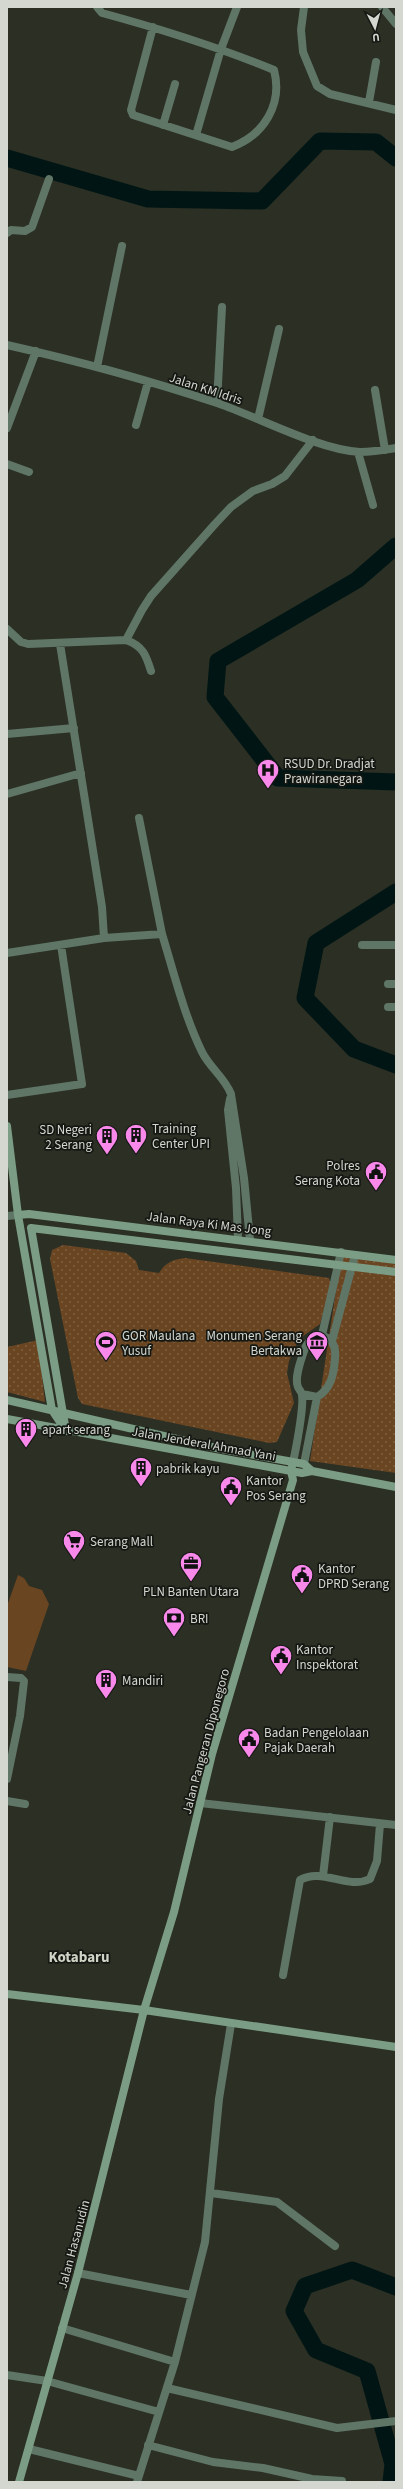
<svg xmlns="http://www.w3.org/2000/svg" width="403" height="2489" viewBox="0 0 403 2489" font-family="'Source Sans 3',sans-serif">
<defs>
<pattern id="park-dots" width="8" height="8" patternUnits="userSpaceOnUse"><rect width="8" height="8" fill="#6a4522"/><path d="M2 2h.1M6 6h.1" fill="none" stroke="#7e5f41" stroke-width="1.8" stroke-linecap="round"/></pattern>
</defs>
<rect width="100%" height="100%" fill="#2b2f24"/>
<path fill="#6a4522" d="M18 1575 24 1578 29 1586 42 1590 49 1604 26 1671 7 1667V1606Z"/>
<path fill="url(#park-dots)" d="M63 1245 126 1253 136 1261 139 1270 159 1273C166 1262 172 1260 185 1258L329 1278 331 1285 320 1324 299 1339 289 1361 287 1373 294 1403 277 1442 269 1443 82 1404 78 1398 50 1259 52 1250Z
M342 1251 396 1259V1473L310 1461Z
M38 1340 45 1402 7 1392V1347Z"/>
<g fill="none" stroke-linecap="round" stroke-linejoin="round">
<path stroke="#011614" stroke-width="17" d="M7 158 148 199 262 201 320 141 376 142 396 158
M396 546 357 580 218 661 215 697 278 778 396 782
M396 892 316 943 305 998 354 1049 396 1065
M391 2482 393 2464 367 2371 316 2350 294 2311 305 2286 352 2270 396 2287"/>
<path stroke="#5f7566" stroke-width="8" d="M97 7 102 13C161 29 218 47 274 70 283 104 264 135 232 147L133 115 131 110 153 27
M304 7 301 30 303 52 317 86 330 94 396 110
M382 7 396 24
M369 102 376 62
M163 125 175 84
M196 135 221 49 237 7
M7 233 11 230 25 231 32 227 49 179
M7 345C78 361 148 380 217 403 258 417 319 450 360 452 372 452 384 450 396 448
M97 367 122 246
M375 390 385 450
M217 403 222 307
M258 419 279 329
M136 425 148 382
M7 428 36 351
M358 452 373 505
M7 464 29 472
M7 629 21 642 28 644 126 640C143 646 146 655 151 671
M126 640 142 610 151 596 215 524 231 507 253 491 272 484 285 476 313 440
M60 644 102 907 104 938
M7 734 74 728
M7 794 81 773
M139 818 162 934
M362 945H396
M7 953 104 938 162 934C174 973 184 1015 202 1052 210 1068 225 1078 231 1094L244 1178 250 1240
M388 984H396
M388 1007H396
M7 1095 82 1084 61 945
M230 1099 228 1110 236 1188 238 1239
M7 1216 18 1215
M322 1335 341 1252
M332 1341 355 1255
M293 1462C296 1449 304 1407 302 1395 302 1392 299 1390 298 1387 294 1378 301 1360 304 1351 311 1329 338 1332 335 1358 334 1374 331 1389 317 1397L302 1394
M304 1464 317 1397
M7 1677 21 1678 24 1681 20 1716 7 1779
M7 1801 25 1804
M200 1803 396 1825
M323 1876 330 1817
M283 1975 300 1880C322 1867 347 1890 370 1879L377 1861 380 1824
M211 2193 277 2202 335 2246
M78 2273 191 2295
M62 2328 175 2362
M7 2375 47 2381 159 2412
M167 2388 337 2428 396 2421
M148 2445 213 2462 263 2468 312 2479 342 2481
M29 2449 139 2476
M137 2482 175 2362 205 2242 219 2099 231 2024"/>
<path stroke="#7b9d85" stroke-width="8" d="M7 1126 18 1215 52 1410 64 1428
M18 1215 29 1214 396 1260
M7 1400 216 1448 304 1464 312 1471
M7 1419 302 1473 312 1471 396 1487
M66 1431 31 1228 396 1272
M7 1994 144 2010 396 2047
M19 2482 78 2273 144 2010 174 1912 212 1754 293 1480 291 1471 293 1462"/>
</g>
<defs>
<g id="hospital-pin" transform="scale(1.15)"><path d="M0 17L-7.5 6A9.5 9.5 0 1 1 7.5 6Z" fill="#f888ea" stroke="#151712"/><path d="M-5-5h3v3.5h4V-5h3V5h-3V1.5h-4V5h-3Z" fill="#111"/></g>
<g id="building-pin" transform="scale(1.15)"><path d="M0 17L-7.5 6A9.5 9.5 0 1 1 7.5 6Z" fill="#f888ea" stroke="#151712"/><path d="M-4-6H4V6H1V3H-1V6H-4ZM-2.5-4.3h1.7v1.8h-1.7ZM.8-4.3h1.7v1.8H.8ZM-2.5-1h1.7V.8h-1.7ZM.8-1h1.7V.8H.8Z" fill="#111"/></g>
<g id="civic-pin" transform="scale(1.15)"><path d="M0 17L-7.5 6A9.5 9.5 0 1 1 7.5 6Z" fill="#f888ea" stroke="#151712"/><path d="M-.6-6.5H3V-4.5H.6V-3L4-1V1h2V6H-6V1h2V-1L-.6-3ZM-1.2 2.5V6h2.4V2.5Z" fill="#111"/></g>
<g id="stadium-pin" transform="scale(1.15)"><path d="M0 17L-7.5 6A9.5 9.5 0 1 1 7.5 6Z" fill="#f888ea" stroke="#151712"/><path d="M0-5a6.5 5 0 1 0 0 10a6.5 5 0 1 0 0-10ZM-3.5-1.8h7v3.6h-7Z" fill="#111"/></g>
<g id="museum-pin" transform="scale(1.15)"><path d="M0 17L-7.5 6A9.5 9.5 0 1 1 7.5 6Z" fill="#f888ea" stroke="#151712"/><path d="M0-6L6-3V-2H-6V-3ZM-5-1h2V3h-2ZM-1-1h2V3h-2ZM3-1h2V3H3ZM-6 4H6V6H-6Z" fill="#111"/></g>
<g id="supermarket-pin" transform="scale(1.15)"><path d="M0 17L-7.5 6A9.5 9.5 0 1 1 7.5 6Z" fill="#f888ea" stroke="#151712"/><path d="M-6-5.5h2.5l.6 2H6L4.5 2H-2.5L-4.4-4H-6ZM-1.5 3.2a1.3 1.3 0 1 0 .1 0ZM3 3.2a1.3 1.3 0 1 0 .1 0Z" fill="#111"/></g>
<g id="office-pin" transform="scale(1.15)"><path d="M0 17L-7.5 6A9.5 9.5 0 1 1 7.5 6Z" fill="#f888ea" stroke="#151712"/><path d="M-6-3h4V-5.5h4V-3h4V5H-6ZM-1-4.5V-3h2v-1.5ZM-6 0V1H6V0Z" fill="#111"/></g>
<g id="bank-pin" transform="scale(1.15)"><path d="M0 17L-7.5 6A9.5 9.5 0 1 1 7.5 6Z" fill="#f888ea" stroke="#151712"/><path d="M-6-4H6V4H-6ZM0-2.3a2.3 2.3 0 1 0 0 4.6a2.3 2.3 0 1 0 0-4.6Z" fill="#111"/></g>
</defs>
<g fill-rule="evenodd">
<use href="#hospital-pin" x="268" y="770"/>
<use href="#building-pin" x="136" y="1135"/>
<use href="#building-pin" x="107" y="1136"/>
<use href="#civic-pin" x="376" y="1172"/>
<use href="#stadium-pin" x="106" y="1342"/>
<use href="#museum-pin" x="317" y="1342"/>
<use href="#building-pin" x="26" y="1429"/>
<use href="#building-pin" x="141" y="1468"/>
<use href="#civic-pin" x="231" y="1487"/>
<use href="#supermarket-pin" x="74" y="1541"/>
<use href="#office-pin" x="191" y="1563"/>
<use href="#civic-pin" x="302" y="1575"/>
<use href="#bank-pin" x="174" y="1618"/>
<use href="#civic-pin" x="281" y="1656"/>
<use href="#building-pin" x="106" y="1680"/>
<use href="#civic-pin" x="249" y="1739"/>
</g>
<g text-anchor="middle" stroke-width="3.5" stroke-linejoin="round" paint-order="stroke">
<g font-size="13" fill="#d4d7d0" stroke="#151712">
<text transform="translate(206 388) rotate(18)" y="5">Jalan KM Idris</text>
<text transform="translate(209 1223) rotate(7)" y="5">Jalan Raya Ki Mas Jong</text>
<text transform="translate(204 1443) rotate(10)" y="5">Jalan Jenderal Ahmad Yani</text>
<text transform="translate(205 1741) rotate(-75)" y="5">Jalan Pangeran Diponegoro</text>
<text transform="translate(73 2244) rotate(-75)" y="5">Jalan Hasanudin</text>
</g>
<g font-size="13" fill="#d4d7d0" stroke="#151712" text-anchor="start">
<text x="284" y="768">RSUD Dr. Dradjat<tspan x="284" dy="15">Prawiranegara</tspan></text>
<text x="152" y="1133">Training<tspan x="152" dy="15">Center UPI</tspan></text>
<text x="92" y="1134" text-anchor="end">SD Negeri<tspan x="92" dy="15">2 Serang</tspan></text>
<text x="360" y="1170" text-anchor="end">Polres<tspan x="360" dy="15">Serang Kota</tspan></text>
<text x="122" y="1340">GOR Maulana<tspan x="122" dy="15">Yusuf</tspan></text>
<text x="302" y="1340" text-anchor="end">Monumen Serang<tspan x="302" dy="15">Bertakwa</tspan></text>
<text x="42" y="1434">apart serang</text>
<text x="156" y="1473">pabrik kayu</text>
<text x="246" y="1485">Kantor<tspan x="246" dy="15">Pos Serang</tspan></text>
<text x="90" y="1546">Serang Mall</text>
<text x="318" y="1573">Kantor<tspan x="318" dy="15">DPRD Serang</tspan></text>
<text x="191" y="1596" text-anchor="middle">PLN Banten Utara</text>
<text x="190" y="1623">BRI</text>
<text x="296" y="1654">Kantor<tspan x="296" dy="15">Inspektorat</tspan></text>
<text x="122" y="1685">Mandiri</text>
<text x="264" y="1737">Badan Pengelolaan<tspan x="264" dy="15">Pajak Daerah</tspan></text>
</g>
<g font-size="15" font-weight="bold" fill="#ced3c5" stroke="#151712">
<text x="79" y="1962">Kotabaru</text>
</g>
</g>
<rect width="403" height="2489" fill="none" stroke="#d4d7d0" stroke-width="16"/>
<g transform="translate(375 28) rotate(174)" stroke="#151712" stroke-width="3" paint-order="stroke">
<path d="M0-3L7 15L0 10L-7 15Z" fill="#d4d7d0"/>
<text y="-6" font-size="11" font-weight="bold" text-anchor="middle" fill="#d4d7d0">U</text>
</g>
</svg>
